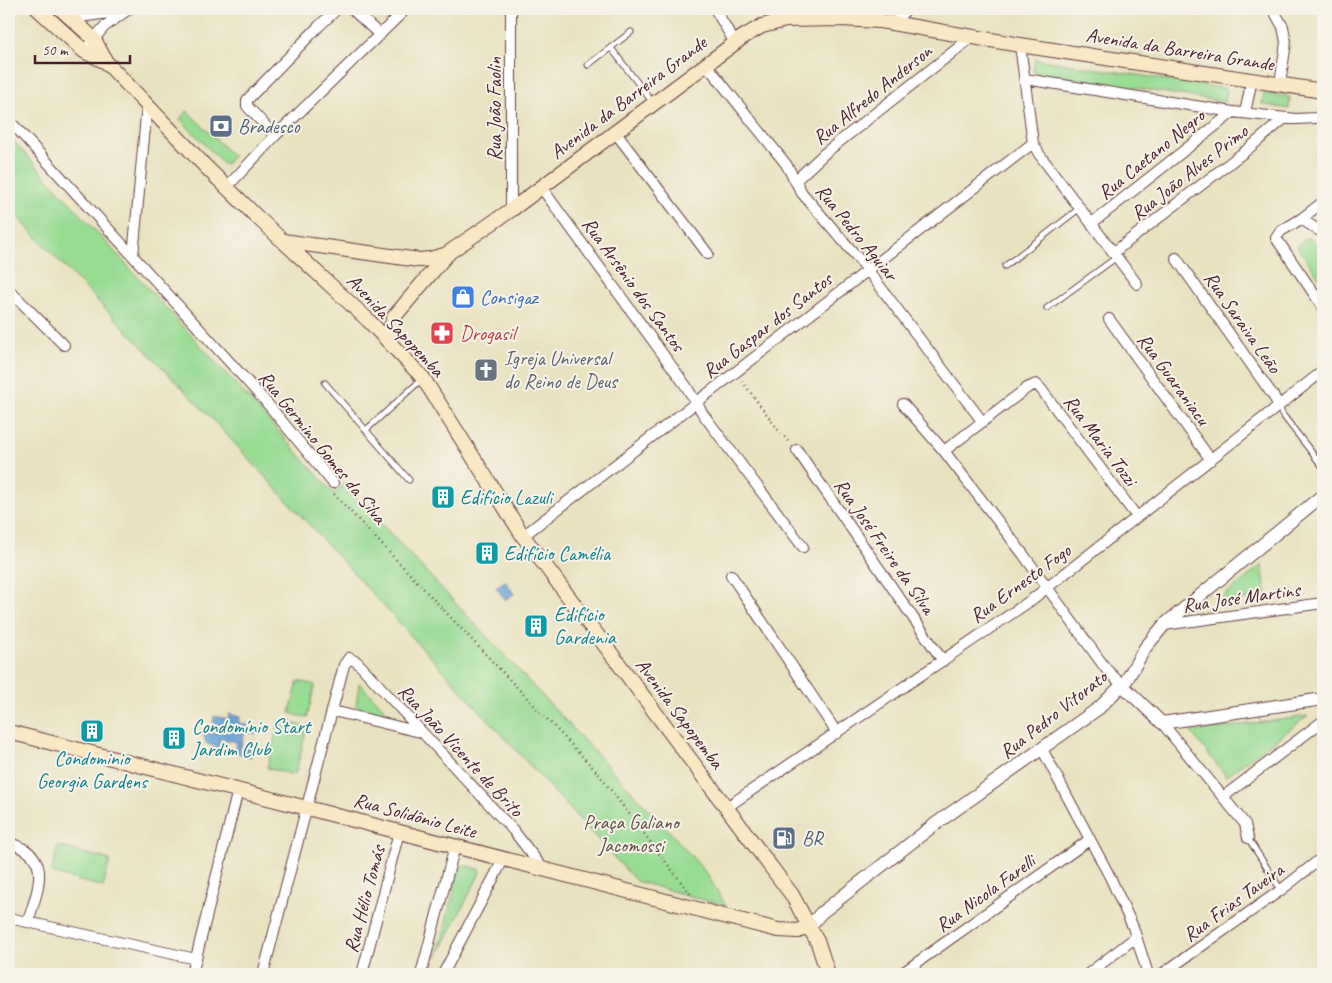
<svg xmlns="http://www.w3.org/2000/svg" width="1332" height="983" viewBox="0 0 1332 983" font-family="Caveat,sans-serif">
<rect width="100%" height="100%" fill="#f7f3e8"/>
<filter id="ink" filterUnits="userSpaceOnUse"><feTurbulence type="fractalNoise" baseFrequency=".02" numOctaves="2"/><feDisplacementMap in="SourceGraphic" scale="10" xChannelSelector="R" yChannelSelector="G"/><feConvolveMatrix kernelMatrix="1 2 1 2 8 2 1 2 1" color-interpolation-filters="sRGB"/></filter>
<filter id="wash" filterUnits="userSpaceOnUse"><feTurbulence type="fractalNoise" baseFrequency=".0096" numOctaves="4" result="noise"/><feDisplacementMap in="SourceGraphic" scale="20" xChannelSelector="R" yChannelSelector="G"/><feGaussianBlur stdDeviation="1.12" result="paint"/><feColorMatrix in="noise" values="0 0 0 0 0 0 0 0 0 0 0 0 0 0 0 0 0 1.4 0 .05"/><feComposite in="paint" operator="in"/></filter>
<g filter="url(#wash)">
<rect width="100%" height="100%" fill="#e9e2c0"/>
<path fill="#98db93" stroke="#717d5f" d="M1035 59 1227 89 1225 102 1033 72Z
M1264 93 1290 97 1289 109 1262 104Z
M187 111 233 156 225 165 180 119Z
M9 136 272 424 334 494 344 484 680 843 707 874 726 906 636 881 215 422 36 237 9 207Z
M1307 237 1323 248V283L1297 246Z
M1262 565 1267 597 1214 604Z
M298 681 315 685 307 718 290 713Z
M359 683 389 714V715L356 706Z
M1308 716 1226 776 1191 732Z
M279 720 307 727 295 775 267 768Z
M58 846 110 860 103 887 51 873Z
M464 865 479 869 480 873 437 957 460 867Z"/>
<path fill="#67a3d8" stroke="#586182" d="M505 581 514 594 505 600 496 587Z
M229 714 240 717 239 723 257 727 256 734 245 732 240 750 242 752 247 748 253 749 251 757 234 752 237 742 220 738 218 748 206 743 202 729 218 733 220 726 213 724 214 716 228 719Z"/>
</g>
<g filter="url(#ink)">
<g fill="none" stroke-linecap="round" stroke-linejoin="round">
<g stroke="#623c41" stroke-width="7">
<path id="service" d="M611 48 653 103
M588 65 631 32
M1005 266 1080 208
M1047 308 1117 257
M325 383 409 480
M1279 406 1282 414 1323 467
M366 430 422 379
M1248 838 1281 890"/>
</g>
<g stroke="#623c41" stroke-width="12">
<path id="minor" d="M352 9 380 35
M715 9 735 43
M1273 9 1283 27 1286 42 1280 84
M72 18 124 11
M892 23 907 9
M1020 45 1033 143 1039 154 1137 284
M84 51 104 27 129 9
M706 64 786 164 802 193 863 264 982 421
M1025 79 1233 112 1296 119 1317 118 1323 114
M1245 113 1252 79
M9 120 266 402 333 483
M615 132 708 254
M275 136 247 106V100L319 26 337 9
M795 181 825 153 972 37
M227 187 275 136 406 9
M541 187 686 386 703 414 803 547
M1323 202 1301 219 1281 231 1276 238 1323 307
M511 210V9
M1301 219 1323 233
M1092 223 1233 112
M1114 252 1248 149 1285 118
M133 256 147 105
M1176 258 1274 397 1279 406
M9 290 64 345
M1109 319 1211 460
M903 404 944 451 1023 554 1106 669 1122 685
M797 450 943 661
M944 451 1027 388 1036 384 1041 389 1137 517
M523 536 1033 143
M731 575 837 733
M1164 625 1323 603
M333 711 420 732
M1162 723 1245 824 1248 838
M1042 749 1110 877 1133 927 1148 974
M1223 797 1323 721
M727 807 1030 601 1323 371
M9 843C54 855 38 888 28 922
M9 918 196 959
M192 974 238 790
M263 974 344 665 349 658 357 662 513 830 544 870
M362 974 399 832
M421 974 455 846
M443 974 503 860
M901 974 1089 840
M1088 974 1136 937
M1162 974 1281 890 1323 857"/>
</g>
<g stroke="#623c41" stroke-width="14">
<path id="tertiary" d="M1122 685 1162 723 1323 699
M810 926 821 913 934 825 1099 708 1126 681 1145 648 1164 625 1323 495"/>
</g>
<g stroke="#623c41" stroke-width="16">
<path id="secondary" d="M38 9 84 51 106 62
M61 9 94 39 106 62 206 167 257 217 368 320 423 378 523 536 792 895 818 943 828 974
M283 241 419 260 430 259 448 254
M390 342V330L394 317 448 253 511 210 743 37 762 26 786 20 840 19 880 21 1020 45 1323 91
M9 732 307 808 778 930 798 931 810 926"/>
</g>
<path stroke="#623c41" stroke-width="2.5" stroke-dasharray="1 4" stroke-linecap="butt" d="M742 381 779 431 789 442
M334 494 597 772 691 895"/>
<use href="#service" stroke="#fff" stroke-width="5"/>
<use href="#minor" stroke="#fff" stroke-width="10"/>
<use href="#tertiary" stroke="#fff" stroke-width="12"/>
<use href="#secondary" stroke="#fae7c3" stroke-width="14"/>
</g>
</g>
<defs>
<g id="bank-square" transform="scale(1.25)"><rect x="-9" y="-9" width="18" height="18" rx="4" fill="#5c6f8a" stroke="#f7f3e8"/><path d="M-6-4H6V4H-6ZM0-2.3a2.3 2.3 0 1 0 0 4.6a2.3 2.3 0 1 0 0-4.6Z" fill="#fff"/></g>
<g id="shop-square" transform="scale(1.25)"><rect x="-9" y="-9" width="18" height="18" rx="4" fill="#3f7fe0" stroke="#f7f3e8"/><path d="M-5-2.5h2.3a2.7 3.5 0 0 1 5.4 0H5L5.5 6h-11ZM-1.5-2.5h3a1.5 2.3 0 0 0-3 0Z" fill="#fff"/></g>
<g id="pharmacy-square" transform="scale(1.25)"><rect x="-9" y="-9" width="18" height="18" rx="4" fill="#e0444e" stroke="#f7f3e8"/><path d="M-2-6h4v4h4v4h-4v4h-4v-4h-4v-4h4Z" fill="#fff"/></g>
<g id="church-square" transform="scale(1.25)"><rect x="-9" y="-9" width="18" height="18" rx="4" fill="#6b7280" stroke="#f7f3e8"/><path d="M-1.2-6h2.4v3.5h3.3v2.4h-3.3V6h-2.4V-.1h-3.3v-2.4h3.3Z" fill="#fff"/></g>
<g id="building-square" transform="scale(1.25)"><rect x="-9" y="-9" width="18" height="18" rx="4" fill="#0f9aa8" stroke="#f7f3e8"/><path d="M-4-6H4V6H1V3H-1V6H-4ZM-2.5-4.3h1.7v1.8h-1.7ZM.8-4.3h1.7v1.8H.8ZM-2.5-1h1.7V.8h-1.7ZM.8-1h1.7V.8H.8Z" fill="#fff"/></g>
<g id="fuel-square" transform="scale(1.25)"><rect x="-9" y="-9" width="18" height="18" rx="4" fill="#5c6f8a" stroke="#f7f3e8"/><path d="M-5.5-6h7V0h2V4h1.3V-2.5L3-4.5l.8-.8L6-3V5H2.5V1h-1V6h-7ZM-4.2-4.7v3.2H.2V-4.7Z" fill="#fff"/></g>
</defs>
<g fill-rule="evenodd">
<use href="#bank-square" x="221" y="126"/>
<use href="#shop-square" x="463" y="297"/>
<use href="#pharmacy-square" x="442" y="333"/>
<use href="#church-square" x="486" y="370"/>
<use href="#building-square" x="443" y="497"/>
<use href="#building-square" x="487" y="553"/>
<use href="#building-square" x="536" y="626"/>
<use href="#building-square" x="92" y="731"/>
<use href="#building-square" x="174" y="738"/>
<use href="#fuel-square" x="784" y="838"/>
</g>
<g text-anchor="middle" stroke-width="4" stroke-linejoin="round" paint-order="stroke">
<g font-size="20" fill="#4a1f2b" stroke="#f7f3e8">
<text transform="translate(1180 49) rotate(9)" y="7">Avenida da Barreira Grande</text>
<text transform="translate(872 94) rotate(-39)" y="7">Rua Alfredo Anderson</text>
<text transform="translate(628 97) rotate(-37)" y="7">Avenida da Barreira Grande</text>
<text transform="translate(494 109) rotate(-90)" y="7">Rua João Faolin</text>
<text transform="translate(1151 154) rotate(-39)" y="7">Rua Caetano Negro</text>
<text transform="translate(1189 172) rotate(-38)" y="7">Rua João Alves Primo</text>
<text transform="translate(857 232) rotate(51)" y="7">Rua Pedro Aguiar</text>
<text transform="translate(634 284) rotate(54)" y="7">Rua Arsênio dos Santos</text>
<text transform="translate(1243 322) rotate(55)" y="7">Rua Saraiva Leão</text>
<text transform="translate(396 325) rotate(47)" y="7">Avenida Sapopemba</text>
<text transform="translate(767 325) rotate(-38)" y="7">Rua Gaspar dos Santos</text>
<text transform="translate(1174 379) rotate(54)" y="7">Rua Guaraniacu</text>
<text transform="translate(1101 440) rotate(53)" y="7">Rua Maria Tozzi</text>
<text transform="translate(323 447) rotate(51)" y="7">Rua Germino Gomes da Silva</text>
<text transform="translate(885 546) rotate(55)" y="7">Rua José Freire da Silva</text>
<text transform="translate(1020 583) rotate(-36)" y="7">Rua Ernesto Fogo</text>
<text transform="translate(1241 597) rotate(-8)" y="7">Rua José Martins</text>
<text transform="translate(680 713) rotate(53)" y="7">Avenida Sapopemba</text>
<text transform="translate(1053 714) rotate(-38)" y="7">Rua Pedro Vitorato</text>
<text transform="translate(461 750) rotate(47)" y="7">Rua João Vicente de Brito</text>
<text transform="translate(415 815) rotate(15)" y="7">Rua Solidônio Leite</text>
<text transform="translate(985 893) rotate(-36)" y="7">Rua Nicola Farelli</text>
<text transform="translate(364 899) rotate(-75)" y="7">Rua Hélio Tomás</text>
<text transform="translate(1233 902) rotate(-36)" y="7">Rua Frias Taveira</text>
</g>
<g font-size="20" fill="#4e5e75" stroke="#f7f3e8" text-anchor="start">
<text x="238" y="133">Bradesco</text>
<text x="802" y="845">BR</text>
</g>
<g font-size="20" fill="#366cbe" stroke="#f7f3e8" text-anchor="start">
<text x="480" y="304">Consigaz</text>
</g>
<g font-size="20" fill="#be3a42" stroke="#f7f3e8" text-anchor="start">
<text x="460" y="340">Drogasil</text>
</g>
<g font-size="20" fill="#5b616d" stroke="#f7f3e8" text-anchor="start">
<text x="504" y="365">Igreja Universal<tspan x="504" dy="23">do Reino de Deus</tspan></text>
</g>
<g font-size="20" fill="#0d838f" stroke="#f7f3e8" text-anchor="start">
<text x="460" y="504">Edifício Lazuli</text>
<text x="504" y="560">Edifício Camélia</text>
<text x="554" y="621">Edifício<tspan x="554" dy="23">Gardenia</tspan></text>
<text x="192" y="733">Condomínio Start<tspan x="192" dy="23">Jardim Club</tspan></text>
<text x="92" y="765" text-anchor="middle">Condominio<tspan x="92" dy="23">Georgia Gardens</tspan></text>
</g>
<g font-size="20" fill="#5e4e45" stroke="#f7f3e8">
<text x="631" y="829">Praça Galiano<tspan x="631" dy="23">Jacomossi</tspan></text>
</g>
</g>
<rect width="1332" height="983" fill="none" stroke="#f7f3e8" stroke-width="30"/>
<path d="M35 55v8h95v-8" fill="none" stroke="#4a1f2b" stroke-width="2.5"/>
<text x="42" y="55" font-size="15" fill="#4a1f2b" stroke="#f7f3e8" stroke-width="4" paint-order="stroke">50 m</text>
</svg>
